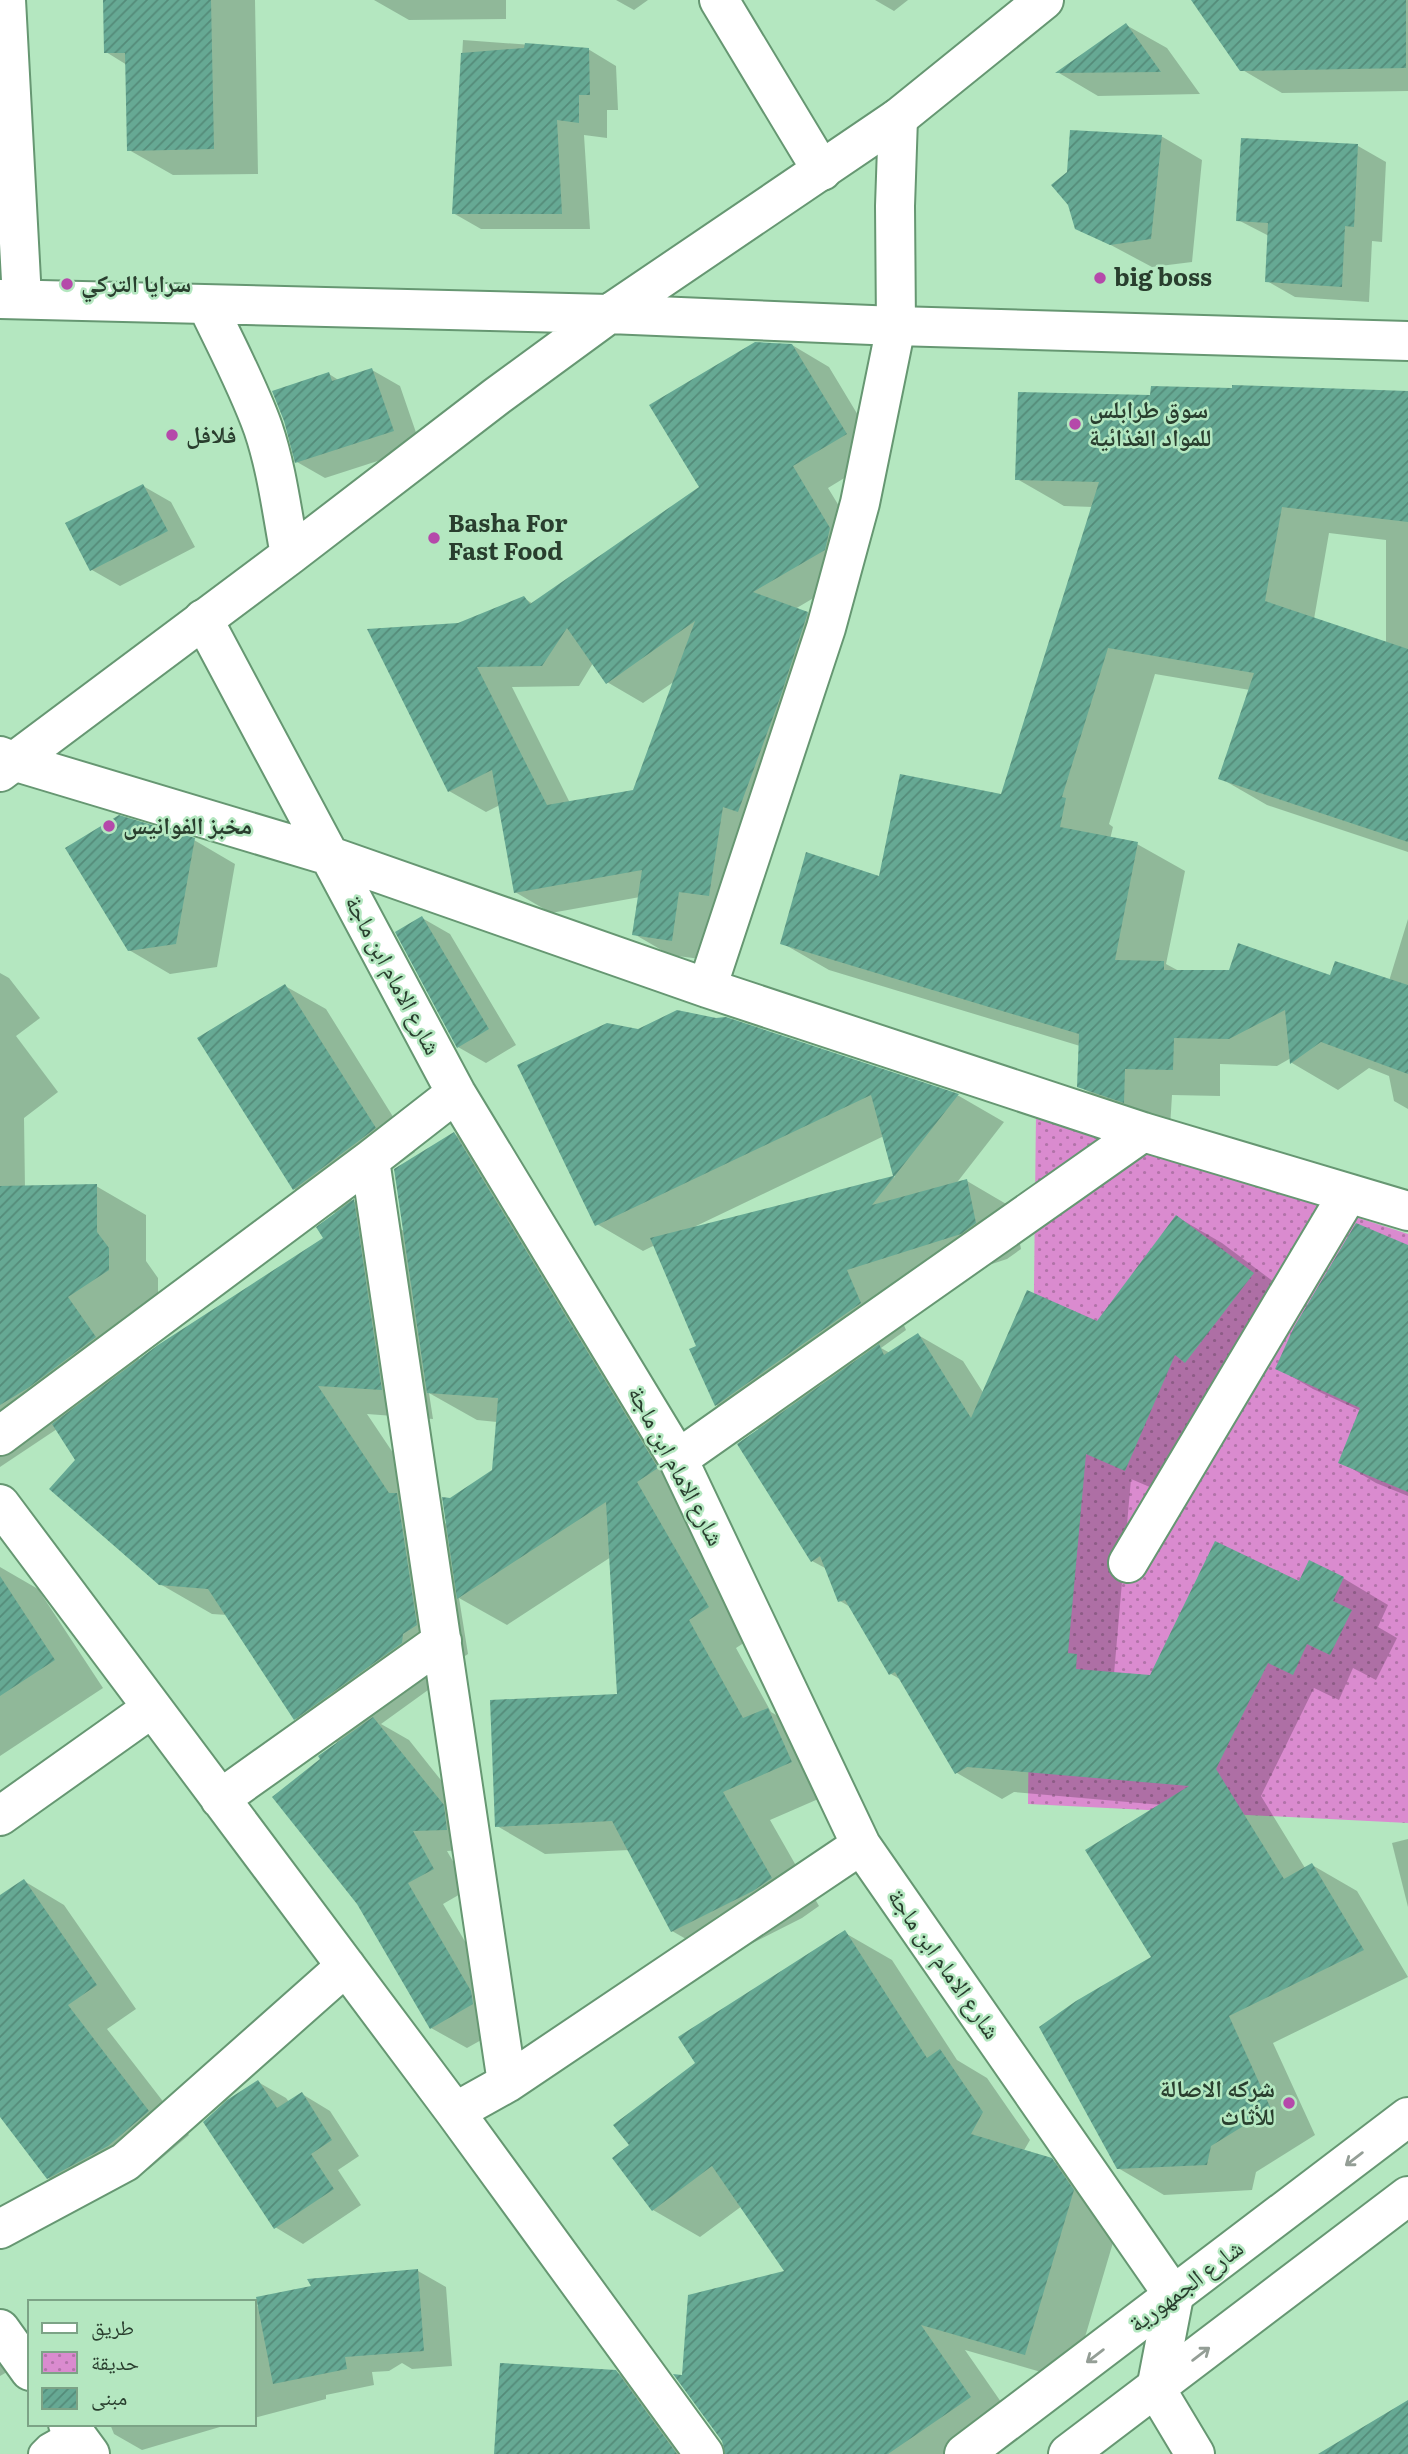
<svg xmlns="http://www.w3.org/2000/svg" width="1408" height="2454" viewBox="0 0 1408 2454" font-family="Literata,'Noto Naskh Arabic',serif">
<defs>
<pattern id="park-dots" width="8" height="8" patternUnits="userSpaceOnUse" patternTransform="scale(1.75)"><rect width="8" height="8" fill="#da8bcf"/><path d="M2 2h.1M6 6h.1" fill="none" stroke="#b173a8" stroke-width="1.8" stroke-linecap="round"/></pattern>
<pattern id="building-hatch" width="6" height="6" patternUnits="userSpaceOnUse" patternTransform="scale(1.75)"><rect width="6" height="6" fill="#66a994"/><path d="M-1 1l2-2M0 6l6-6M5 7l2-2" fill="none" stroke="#548b79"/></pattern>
</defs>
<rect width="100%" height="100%" fill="#b4e7c0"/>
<path fill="url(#park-dots)" d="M1036 1113 1408 1234V1823L1028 1804Z"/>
<path fill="#0003" fill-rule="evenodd" d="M105 0H255L258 174 173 175 129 150 127 65 106 52Z
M374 0H506V19L409 20Z
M616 0H648L634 10Z
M875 0H908L894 11Z
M1214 0H1408V91L1282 93 1241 69Z
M1126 25 1167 48 1200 94 1098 96 1059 73Z
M463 40 588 49 616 66 618 110H607V138L584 135 590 229H481L453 213Z
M1161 136 1202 160 1192 262 1152 267 1077 227Z
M1358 146 1386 162 1382 242 1372 241 1369 302 1295 297 1267 281 1269 236 1238 220Z
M792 345 829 367 882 455 828 488 866 550 861 570 795 609 807 613 843 634 708 960 670 955 634 934 640 897 551 913 515 892 500 805 486 812 449 791 458 625 524 598 533 604 702 487ZM593 663 607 682 643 703 675 681 634 792 570 803 512 687 579 686Z
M372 370 400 386 421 447 325 478 297 462 329 374 340 381Z
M1408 393V852L1267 805 1220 778 1250 690 1155 674 1109 824 1113 827 1110 839 1137 844 1185 871 1166 964 1179 971 1389 981 1408 919V1109L1394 1101 1389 1076 1369 1068 1338 1090 1292 1063 1291 1058 1277 1066 1220 1064V1096L1172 1095 1170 1128 1126 1114 1079 1086 1080 1046 829 970 782 943 1002 796 1093 507 1064 506 1017 479 1152 397ZM1329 533 1386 540V643L1314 619Z
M143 486 171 502 195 547 120 586 92 570 68 524Z
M194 840 235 864 217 967 170 974 129 950Z
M422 918 450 934 516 1045 486 1063 458 1047Z
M0 973 9 978 40 1018 16 1036 58 1092 24 1118 25 1188 96 1186 146 1215V1261L158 1278V1298L116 1326 140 1361 325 1239 337 1214 294 1189 285 986 326 1009 415 1152 351 1200 404 1231 454 1134 502 1161 756 1635 736 1648 771 1712 816 1738 839 1790 770 1820 819 1906 802 1918 721 1959 672 1931 629 1850 545 1854 497 1826 619 1696 611 1557 507 1625 459 1598 468 1654 454 1663 453 1672 381 1724 409 1740 479 1828 482 1849 447 1851 469 1889 443 1904 507 2013 508 2025 467 2048 431 2028 339 1744 295 1718 227 1615 212 1614 160 1584 57 1429 0 1467ZM429 1393 477 1420 497 1422 494 1471 451 1499 448 1525 436 1517 367 1414 433 1419Z
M726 1019 959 1096 1004 1122 955 1185 967 1181 1013 1208 1021 1249 1007 1259 892 1297 906 1330 881 1348 890 1353 918 1335 963 1361 984 1394 1097 1323 1177 1217 1222 1243 1298 1300 1171 1496 1131 1479 1114 1674 1151 1677 1300 1583 1343 1578 1388 1605 1378 1627 1397 1638 1376 1680 1353 1668 1339 1700 1314 1688 1261 1796 1305 1868 1312 1865 1357 1891 1408 1977 1273 2043 1315 2135 1256 2172 1252 2190 1164 2195 1118 2168 1153 1958 1162 1805 1014 1792 1002 1799 957 1773 903 1681 891 1674 852 1608 840 1601 827 1569 812 1561 760 1430 716 1405 698 1346 655 1245 643 1251 597 1224 638 1031ZM884 1136 895 1177 695 1228 694 1227Z
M1408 1247V1496L1376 1483 1341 1462 1361 1411 1313 1389 1277 1368Z
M0 1567 38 1589 103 1688 0 1756Z
M1408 1839V1907L1392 1843Z
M24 1881 64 1905 136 2009 107 2029 189 2135 149 2169 89 2201 48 2178 0 2114V1898Z
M845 1933 892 1960 957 2060 987 2078 1030 2140 1023 2152 1051 2160 1099 2187 1120 2219 1072 2381 965 2350 1017 2425 974 2454H727L723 2440 684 2377 787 2272 742 2206 700 2237 653 2210 614 2158 631 2146 697 2063Z
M258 2082 286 2098 289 2102 302 2094 330 2111 359 2156 338 2170 361 2205 303 2244 275 2227Z
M418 2271 446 2287 452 2366 412 2369 402 2363 389 2371 372 2372 374 2385 326 2395V2399L254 2418V2307Z
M0 2362 7 2372 0 2376Z
M616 2372 663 2400 703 2454H501Z
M110 2424H230L142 2450 114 2434Z"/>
<path fill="url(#building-hatch)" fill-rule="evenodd" d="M103 0H211L214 149 127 151 125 53H104Z
M1191 0H1406V68L1240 71Z
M1126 23 1161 72 1055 73Z
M525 43 589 48 590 95H579V123L557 120 562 214H452L461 53 524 48Z
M1070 130 1162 135 1151 239 1110 245 1075 229 1068 205 1051 185 1067 172Z
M1241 138 1358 144 1354 227 1345 226 1342 287 1265 282 1268 223 1236 221Z
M755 342 792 344 847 434 793 466 830 528 825 550 753 592 808 612 780 698 738 812 723 807 709 896 679 892 672 941 632 935 642 870 514 893 492 770 448 792 367 629 458 623 524 596 530 604 699 487 649 405ZM695 621 633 790 547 805 477 667 542 666 567 628 606 684Z
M372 368 394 431 295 463 284 421 272 391 329 372 332 381Z
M1232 385 1408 391V522L1282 507 1265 601 1408 649V842L1218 779 1254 673 1108 648 1062 797 1066 798 1060 827 1138 842 1115 960 1164 961V970H1229L1238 943 1330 975 1335 961 1408 985V1074L1321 1042 1290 1064 1285 1010 1229 1039 1174 1038 1173 1070 1125 1069 1124 1103 1077 1087 1079 1034 780 944 806 852 879 876 900 774 1001 794 1099 482 1015 480 1018 392 1150 395 1151 386 1232 388Z
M143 484 168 531 90 571 65 523Z
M119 815 195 838 176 944 128 951 65 848Z
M422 916 489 1029 457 1048 395 932Z
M285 984 376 1128 293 1190 197 1038Z
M677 1010 716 1018 726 1017 959 1094 872 1205 967 1179 976 1223 961 1234 847 1270 861 1303 715 1406 689 1349 696 1346 650 1238 893 1176 871 1095 595 1226 517 1065 607 1023 638 1029Z
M454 1132 658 1468 637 1482 709 1607 689 1620 743 1718 768 1708 792 1762 723 1792 772 1878 753 1891 671 1932 612 1821 495 1827 490 1700 617 1694 606 1502 457 1599 442 1497 450 1498 492 1470 498 1398 427 1393 394 1169Z
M97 1184V1232L109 1248V1270L68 1297 96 1337 28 1388 0 1405V1186Z
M354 1199 382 1390 318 1386 389 1493H397L417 1625 403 1634 402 1643 294 1720 208 1589 159 1585 49 1489 75 1460 52 1424 158 1345 323 1238 316 1227Z
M1176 1215 1254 1273 1185 1363 1175 1355 1125 1471 1086 1454 1068 1653 1077 1654 1076 1669 1150 1675 1215 1541 1299 1581 1309 1560 1344 1577 1333 1601 1352 1610 1330 1655 1307 1644 1293 1675 1268 1663 1216 1769 1284 1879 1312 1863 1364 1950 1229 2016 1271 2109 1211 2146 1207 2165 1117 2169 1039 2027 1076 2001 1151 1957 1085 1850 1189 1786 967 1767 955 1774 895 1672 889 1675 845 1600 838 1602 820 1556 811 1562 737 1444 879 1344 884 1355 918 1333 971 1418 1027 1290 1097 1321Z
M1356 1223 1408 1245V1492L1338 1463 1360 1408 1275 1369 1294 1327Z
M0 1576 55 1660 0 1696Z
M373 1717 444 1805 447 1830 413 1831 434 1869 408 1883 471 1991 473 2004 430 2029 357 1904 272 1797 320 1759 318 1756Z
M24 1879 97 1985 68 2005 149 2111 108 2146 47 2179 0 2117V1895Z
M845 1930 927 2058 940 2049 983 2112 971 2134 1052 2158 1074 2190 1025 2355 921 2325 971 2397 888 2454H725L722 2441 673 2374 682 2375 688 2295 784 2271 712 2166 652 2211 612 2158 629 2145 613 2125 695 2063 678 2037Z
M258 2080 277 2108 302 2092 332 2140 311 2154 334 2189 274 2229 203 2122 227 2100Z
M418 2269 424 2351 345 2357 347 2369 273 2384 256 2297 311 2286 307 2279Z
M500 2363 616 2370 677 2454H494Z
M1408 2400V2454H1318Z"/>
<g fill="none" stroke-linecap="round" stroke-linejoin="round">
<g stroke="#669772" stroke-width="32">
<path id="lane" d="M43 2454 49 2448 74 2434"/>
</g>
<g stroke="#669772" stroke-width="42">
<path id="street" d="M6 0 22 299
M719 0 822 171
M203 619 456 1093 678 1459 861 1845 1174 2296 1156 2389 1195 2454
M0 756 13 761 330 856 707 988 1143 1132 1408 1211
M707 988 826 628 860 503 896 326 895 206 898 118
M370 1160 507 2083
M0 1436 370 1160 456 1093
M678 1459 1143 1132
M0 1504 455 2112 704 2454
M1128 1563 1348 1194
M220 1799 442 1641
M0 1816 152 1708
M455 2112 507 2083 861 1845
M0 2229 125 2162 346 1966
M0 2329 30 2371
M68 2424 90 2454"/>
</g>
<g stroke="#669772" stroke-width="42">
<path id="secondary" d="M0 299 609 314 896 326 1408 341
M207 305C226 345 248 386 263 428 277 469 282 513 290 555
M0 772 290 555 497 396 609 314 898 118 1044 0"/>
</g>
<g stroke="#669772" stroke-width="42">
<path id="primary" d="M964 2454 1408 2117
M1068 2454 1408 2196"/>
</g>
<use href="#lane" stroke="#fff" stroke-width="28"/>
<use href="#street" stroke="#fff" stroke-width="38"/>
<use href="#secondary" stroke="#fff" stroke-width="38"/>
<use href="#primary" stroke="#fff" stroke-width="38"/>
</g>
<defs><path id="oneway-shaft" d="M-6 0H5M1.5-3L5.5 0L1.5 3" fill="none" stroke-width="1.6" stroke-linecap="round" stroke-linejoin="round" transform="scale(1.75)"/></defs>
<g stroke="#949e96">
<use href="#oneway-shaft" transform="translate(1354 2159) rotate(143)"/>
<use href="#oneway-shaft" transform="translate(1201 2354) rotate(-37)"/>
<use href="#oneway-shaft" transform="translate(1095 2356) rotate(143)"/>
</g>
<g fill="#b549aa" stroke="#b4e7c0" stroke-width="2.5">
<circle cx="1100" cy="278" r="7"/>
<circle cx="67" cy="284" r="7"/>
<circle cx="1075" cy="424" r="7"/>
<circle cx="172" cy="435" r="7"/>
<circle cx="434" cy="538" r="7"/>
<circle cx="109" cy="826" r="7"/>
<circle cx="1289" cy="2103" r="7"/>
</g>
<g text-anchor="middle" stroke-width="5" stroke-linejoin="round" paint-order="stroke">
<g font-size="24" font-weight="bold" fill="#293e2e" stroke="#b4e7c0" text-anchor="start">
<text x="1114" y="286">big boss</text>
<text x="81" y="292">سرايا التركي</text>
<text x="1089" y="418">سوق طرابلس<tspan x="1089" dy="28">للمواد الغذائية</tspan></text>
<text x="186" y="443">فلافل</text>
<text x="448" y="532">Basha For<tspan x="448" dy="28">Fast Food</tspan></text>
<text x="123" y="834">مخبز الفوانيس</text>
<text x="1275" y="2097" text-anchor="end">شركه الاصالة<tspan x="1275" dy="28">للأثاث</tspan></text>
</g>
<g font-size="24" fill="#293e2e" stroke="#b4e7c0">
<text transform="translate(393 975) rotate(62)" y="8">شارع الامام ابن ماجة</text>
<text transform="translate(676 1466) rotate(62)" y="8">شارع الامام ابن ماجة</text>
<text transform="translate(944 1964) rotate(55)" y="8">شارع الامام ابن ماجة</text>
<text transform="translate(1186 2286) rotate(-37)" y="8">شارع الجمهورية</text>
</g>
</g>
<rect x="28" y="2300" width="228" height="126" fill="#b4e7c0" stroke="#7ca386" stroke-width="2"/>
<rect x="42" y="2323" width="35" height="10" fill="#ffffff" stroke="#7ca386" stroke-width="2"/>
<text x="91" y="2335" font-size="21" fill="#293e2e">طريق</text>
<rect x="42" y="2352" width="35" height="21" fill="url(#park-dots)" stroke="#7ca386" stroke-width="2"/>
<text x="91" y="2370" font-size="21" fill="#293e2e">حديقة</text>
<rect x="42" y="2388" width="35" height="21" fill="url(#building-hatch)" stroke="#7ca386" stroke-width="2"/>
<text x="91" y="2405" font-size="21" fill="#293e2e">مبنى</text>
</svg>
